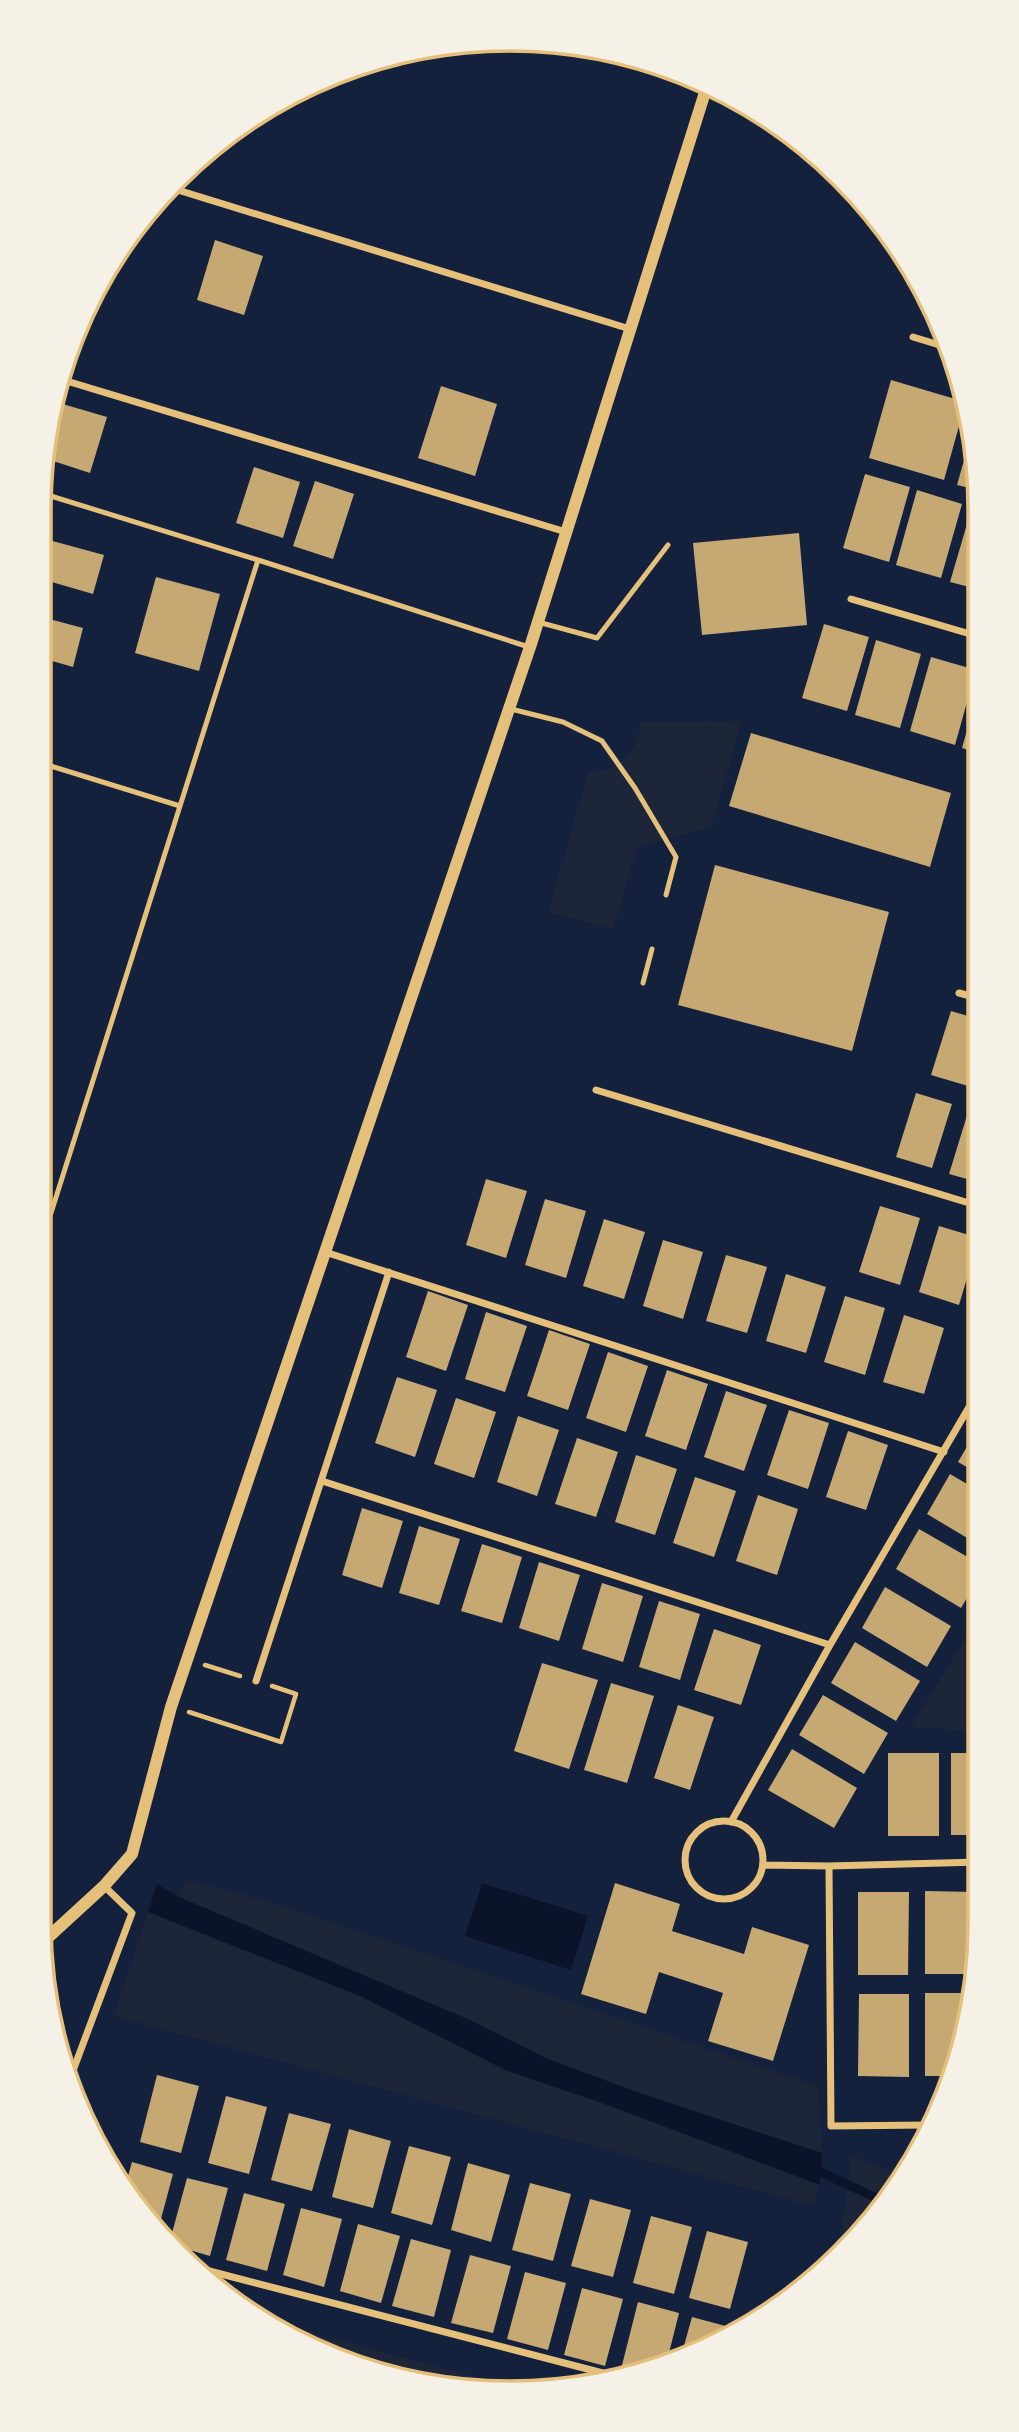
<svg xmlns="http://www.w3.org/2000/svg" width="1019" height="2432" viewBox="0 0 1019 2432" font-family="Poppins,sans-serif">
<rect width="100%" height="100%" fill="#14213d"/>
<path fill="#1d2539" d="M742 721 711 827 637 847 613 929 548 912 588 772C620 771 637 753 641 722Z
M980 1615V1731L911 1727Z
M187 1880 256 1898 404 1946 818 2086C820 2127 825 2166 814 2206L114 2016 157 1884 178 1897Z
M851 2156 902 2174 883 2210 840 2249Z
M261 2319 512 2387 448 2389 358 2369 274 2331Z"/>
<path fill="#0b132b" d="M482 1883 588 1916 571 1970 465 1936Z
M157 1884 179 1897 470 2020 548 2059 640 2093 822 2153 820 2185 599 2102 507 2071 362 1997 148 1912Z"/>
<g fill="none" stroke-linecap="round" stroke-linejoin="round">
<path stroke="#0b132b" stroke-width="9" d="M812 2168 885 2202"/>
</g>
<path fill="#c6a872" d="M215 240 263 256 244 315 197 300Z
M891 380 962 401 964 408 944 480 869 458Z
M441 386 497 404 475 476 418 458Z
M56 402 107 417 90 473 47 459Z
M972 432 976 448 977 490 957 485Z
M254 467 300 482 283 538 236 523Z
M865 474 910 487 889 562 843 548Z
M315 481 354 494 333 559 293 546Z
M917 490 962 504 941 578 896 565Z
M972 507 977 509V589L950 582Z
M799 533 807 625 702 635 693 543Z
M38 537 104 555 93 594 38 578Z
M156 577 220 594 199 671 135 653Z
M38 616 83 628 73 667 38 657Z
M824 624 869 637 847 711 802 698Z
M876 640 921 654 900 728 855 715Z
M931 657 976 670 955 745 910 731Z
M976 698H977V753L962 748Z
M751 733 951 793 930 867 729 806Z
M715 865 889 912 852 1051 678 1005Z
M951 1011 978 1019V1051L968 1086 931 1075Z
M916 1093 952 1104 932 1168 896 1157Z
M969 1109 978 1112V1182L949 1174Z
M486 1179 527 1191 506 1258 466 1245Z
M545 1199 586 1211 566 1278 525 1265Z
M880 1206 920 1218 900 1285 859 1272Z
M604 1219 645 1232 624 1299 583 1286Z
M939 1226 979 1238 959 1305 919 1292Z
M663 1240 703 1252 683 1319 643 1306Z
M726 1255 767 1267 747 1333 706 1321Z
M786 1274 826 1287 806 1353 766 1341Z
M428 1291 468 1305 446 1371 406 1357Z
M845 1296 885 1308 865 1375 824 1362Z
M486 1312 527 1326 505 1392 465 1379Z
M904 1315 944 1328 924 1394 883 1382Z
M549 1330 590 1344 568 1410 527 1396Z
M608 1352 648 1366 626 1432 586 1418Z
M667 1370 708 1384 686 1450 645 1436Z
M397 1377 437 1390 415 1457 375 1443Z
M726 1391 767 1405 744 1471 704 1457Z
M456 1398 496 1412 474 1478 434 1464Z
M789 1410 829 1423 808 1489 767 1475Z
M518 1416 559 1430 537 1496 497 1482Z
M979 1426V1474L958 1462Z
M848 1431 888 1445 866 1510 826 1497Z
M577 1438 618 1452 596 1517 555 1504Z
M636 1455 677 1469 655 1535 615 1522Z
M950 1474 979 1491V1545L927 1514Z
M695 1477 736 1491 714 1557 673 1543Z
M758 1495 798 1509 777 1575 736 1561Z
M362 1508 403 1521 382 1588 342 1575Z
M419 1526 460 1539 439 1605 399 1593Z
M919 1529 980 1564V1576L961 1608 896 1569Z
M482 1544 522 1557 502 1623 461 1611Z
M539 1562 580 1575 559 1641 519 1628Z
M602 1583 643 1596 623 1662 582 1649Z
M885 1587 951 1626 927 1667 862 1628Z
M659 1601 700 1614 680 1680 639 1667Z
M714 1629 761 1645 741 1705 694 1690Z
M855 1642 920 1681 896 1721 831 1683Z
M542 1663 598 1680 569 1769 514 1751Z
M611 1683 654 1696 627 1783 584 1770Z
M823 1695 888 1733 864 1774 799 1735Z
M678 1705 714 1717 690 1790 654 1778Z
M792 1749 857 1788 834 1828 768 1790Z
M888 1753H939V1836H888Z
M951 1753H980V1835H951Z
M615 1883 680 1904 672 1931 744 1954 752 1927 809 1945 773 2061 708 2041 723 1993 659 1972 646 2014 581 1994Z
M925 1891 975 1892V1957L972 1974H925Z
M858 1892H909L908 1975H858Z
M925 1993H969L954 2076H925Z
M859 1994H909V2077L858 2076Z
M157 2075 199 2086 181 2153 140 2142Z
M226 2096 267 2107 249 2174 208 2163Z
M289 2113 331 2124 312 2191 271 2180Z
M349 2129 391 2141 373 2208 332 2197Z
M409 2146 451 2157 432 2225 391 2213Z
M132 2162 173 2174 157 2234 124 2190Z
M468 2163 510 2175 491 2242 451 2230Z
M187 2178 228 2188 210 2256 169 2244Z
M530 2183 571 2194 553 2261 512 2250Z
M244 2193 285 2204 267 2271 226 2260Z
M590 2199 631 2210 613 2277 571 2266Z
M301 2208 342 2219 324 2287 283 2275Z
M651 2216 692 2227 674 2294 633 2283Z
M358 2224 400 2236 381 2303 340 2291Z
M707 2231 748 2242 730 2309 689 2298Z
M411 2239 451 2250 434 2317 392 2306Z
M470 2255 511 2266 493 2333 451 2323Z
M525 2272 566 2283 548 2350 507 2339Z
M582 2288 623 2299 605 2366 564 2355Z
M638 2302 679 2313 666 2365 637 2374 621 2369Z
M692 2317 733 2328 731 2335 680 2360Z"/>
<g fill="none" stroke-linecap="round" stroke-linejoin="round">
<path stroke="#e5c07b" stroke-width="4.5" d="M205 1665 240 1676
M189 1712 281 1742 296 1694 272 1686"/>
<path stroke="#e5c07b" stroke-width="5" d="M41 493 258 560 529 647
M538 622 597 638 668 545
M511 709 563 722 602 741 635 788 676 857 666 895
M38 762 180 806
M643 983 652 949
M38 1254 258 560"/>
<path stroke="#e5c07b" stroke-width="7" d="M168 187 630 329
M913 337 946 347
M60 379 566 532
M851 599 977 636
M959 993 978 998
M596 1090 979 1206
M325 1252 944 1452
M322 1481 830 1645
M256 1681 389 1272
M685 1860a39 39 0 1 1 78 0a39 39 0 1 1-78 0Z
M731 1822 830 1645 979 1390
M763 1865 829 1866 980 1862
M829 1866 831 2126 928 2125
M68 2084 132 1913 104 1886
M198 2268 622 2378"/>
<path stroke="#e5c07b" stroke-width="12" d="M42 1943 104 1886 132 1854 171 1707 531 644 707 86"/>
</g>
<path d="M0 0H1019V2432H0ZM509 51H510A458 458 0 0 1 968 509V1923A458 458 0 0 1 510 2381H509A458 458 0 0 1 51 1923V509A458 458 0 0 1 509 51Z" fill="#f6f1e7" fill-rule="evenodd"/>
<path fill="none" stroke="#e5c07b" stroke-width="3.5" d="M509 51H510A458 458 0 0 1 968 509V1923A458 458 0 0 1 510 2381H509A458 458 0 0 1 51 1923V509A458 458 0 0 1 509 51Z"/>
</svg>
